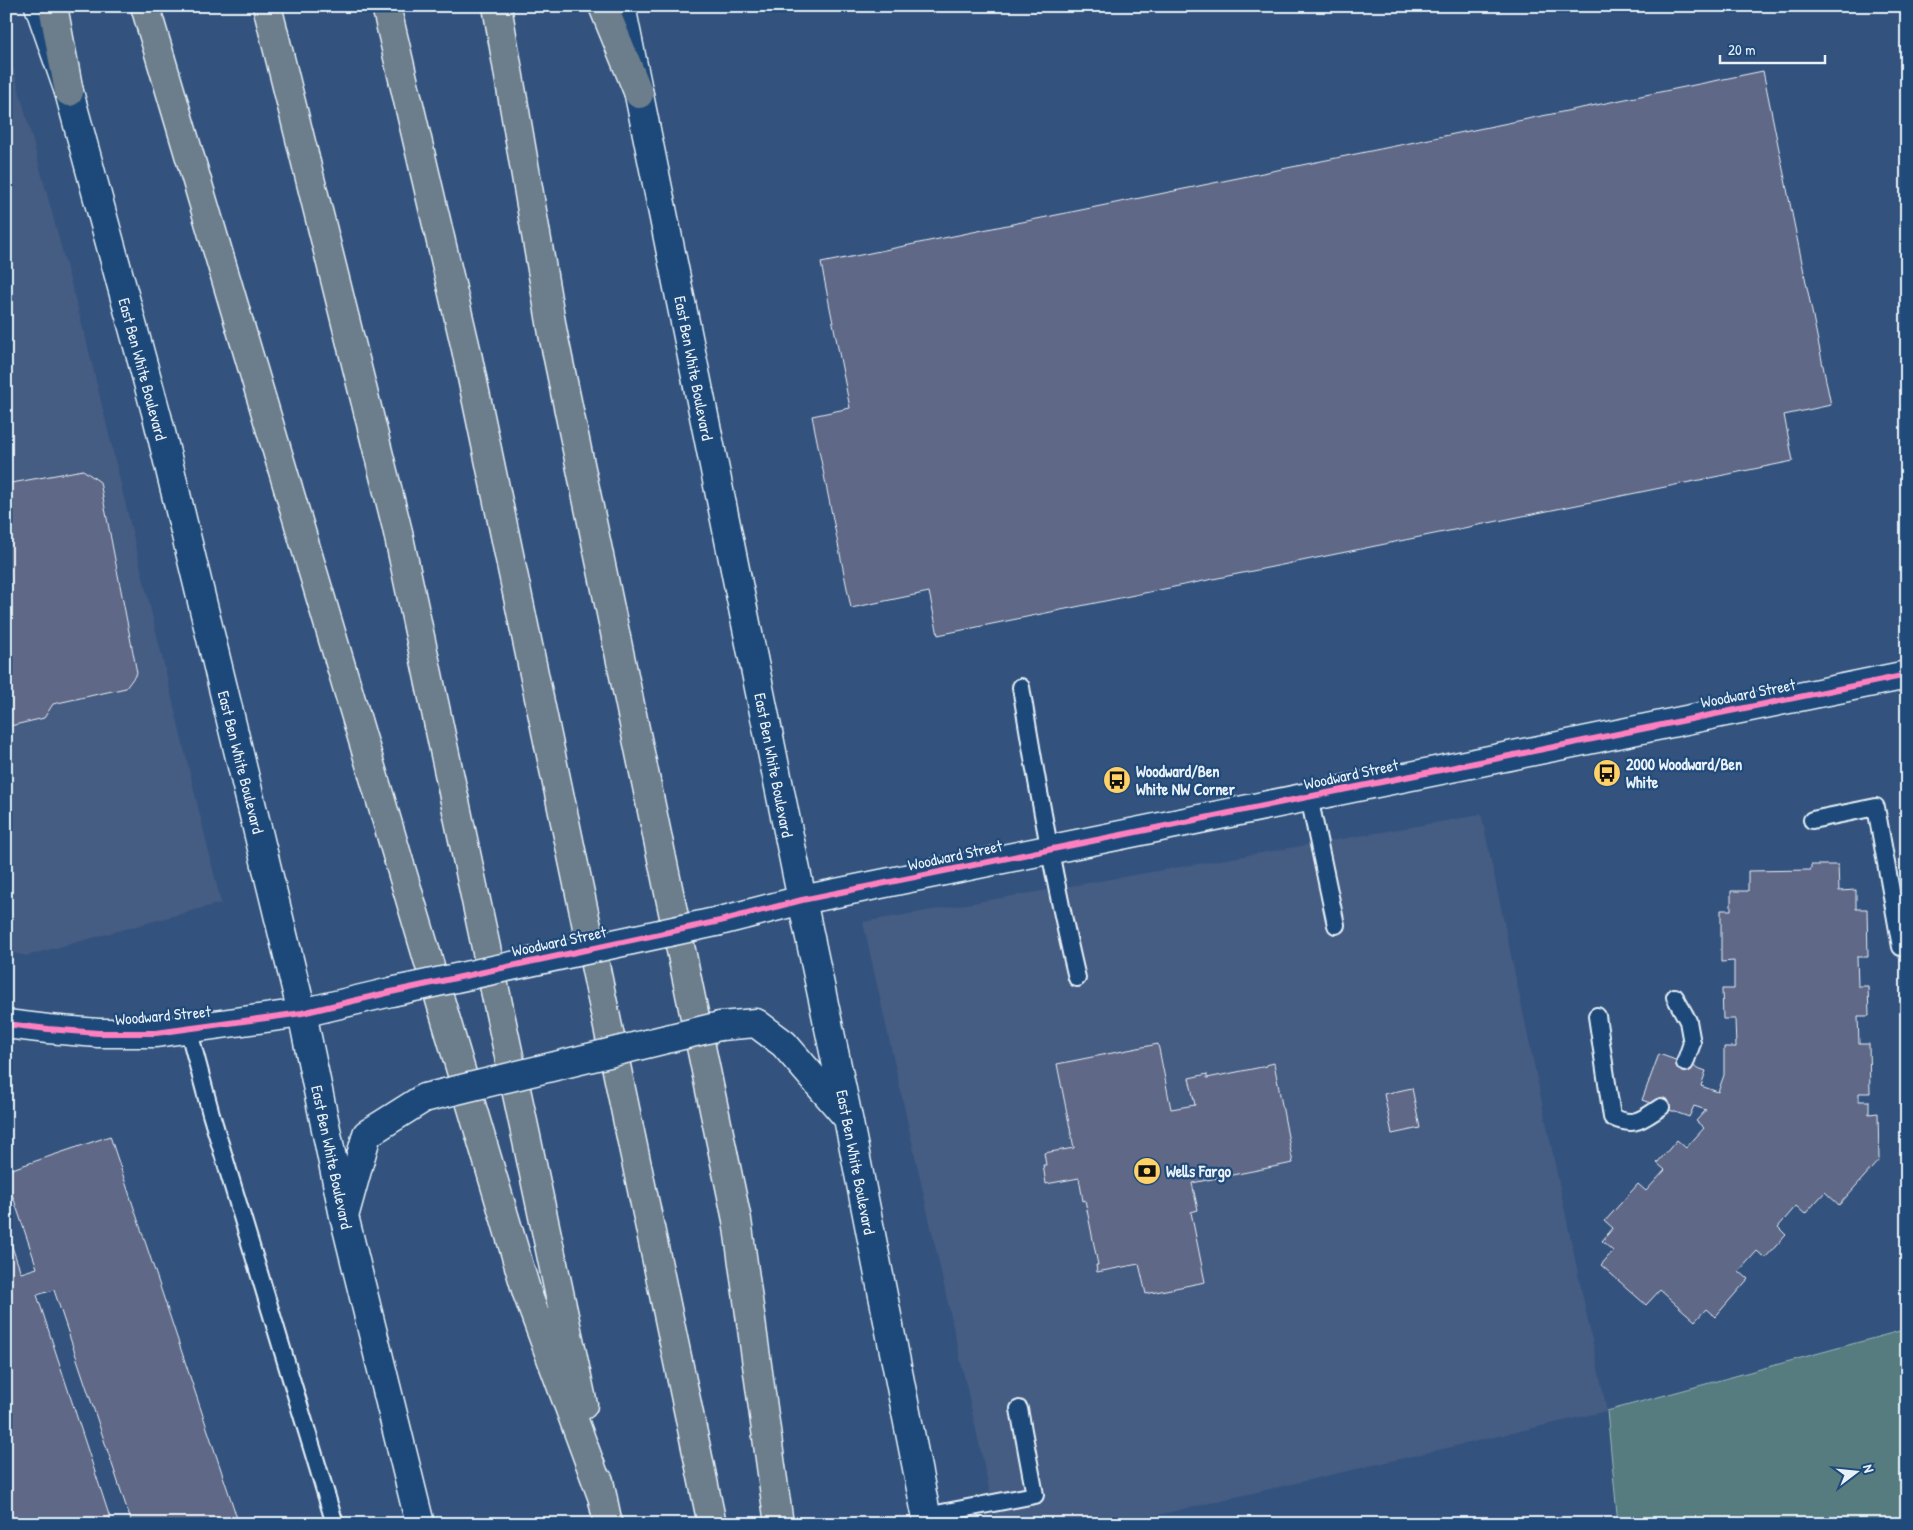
<svg xmlns="http://www.w3.org/2000/svg" width="1913" height="1530" viewBox="0 0 1913 1530" font-family="'Patrick Hand',sans-serif">
<rect width="100%" height="100%" fill="#33537e"/>
<filter id="ink" filterUnits="userSpaceOnUse"><feTurbulence type="fractalNoise" baseFrequency=".02" numOctaves="2"/><feDisplacementMap in="SourceGraphic" scale="10" xChannelSelector="R" yChannelSelector="G"/><feConvolveMatrix kernelMatrix="1 2 1 2 8 2 1 2 1" color-interpolation-filters="sRGB"/></filter>
<g filter="url(#ink)">
<path fill="#445c83" d="M6 41 88 347 221 903 26 956 6 951Z
M1481 813 1607 1411 1119 1524H997L863 922 1474 816Z"/>
<path fill="#567b80" stroke="#9fb6bc" d="M1907 1329V1524H1618L1607 1411Z"/>
<path fill="#616887" stroke="#e8f1f8" d="M1763 71 1831 405 1784 415 1793 461 938 635 929 592 851 608 812 416 850 408 821 263Z
M83 470 100 482 137 673 126 688 53 704 44 718 6 727V484Z
M1811 865H1838L1839 891 1856 890V909H1867L1868 957H1857L1858 986H1868L1869 1016H1858L1859 1044H1869L1870 1093H1859V1101H1869V1114L1878 1113 1879 1160 1839 1205 1825 1192 1805 1214 1796 1206 1778 1227 1786 1235 1765 1258 1757 1251 1739 1271 1748 1279 1715 1317 1706 1309 1695 1321 1660 1290 1646 1305 1601 1265 1613 1251 1602 1241 1613 1228 1605 1221 1638 1184 1646 1191 1665 1170 1657 1163 1677 1140 1686 1148 1704 1128 1696 1121 1706 1110 1694 1106 1689 1117 1642 1100 1659 1054 1706 1071 1701 1086 1718 1092 1724 1075V1047H1736L1735 1019H1723L1722 989H1734V961L1721 962V910H1731V891H1748V871L1811 870Z
M1158 1044 1171 1109 1195 1105 1189 1078 1207 1074V1078L1267 1066 1266 1065 1274 1063 1293 1163 1192 1183 1198 1210 1191 1212 1205 1282 1146 1294 1139 1264 1097 1272 1096 1265H1098L1085 1200 1083 1201 1079 1178 1046 1184 1043 1165H1046L1044 1153 1074 1148 1057 1064Z
M1412 1088 1420 1128 1392 1134 1384 1094Z
M110 1136 239 1524H132L54 1290 37 1295 112 1524H6V1229L21 1273 37 1268 6 1176V1171Z"/>
<g fill="none" stroke-linecap="round" stroke-linejoin="round">
<g stroke="#e8f1f8" stroke-width="20">
<path id="lane" d="M1021 687C1037 785 1054 882 1077 978
M1309 797 1336 925
M1812 820 1876 807 1901 947
M1675 997 1688 1021 1692 1043 1685 1063
M1597 1016 1612 1117C1635 1128 1642 1119 1661 1107
M188 1028 211 1114 335 1524
M926 1516 1035 1495 1019 1409"/>
</g>
<g stroke="#e8f1f8" stroke-width="31">
<path id="secondary" d="M39 6 69 92 157 416 302 1013 344 1216 420 1524
M621 6 802 900 848 1118 928 1524
M720 921 802 900 1907 675
M6 1024 48 1029 98 1033H156L302 1013 391 992
M720 1026 756 1023 784 1044 847 1117
M345 1213 367 1134 424 1098"/>
</g>
<g stroke="#e8f1f8" stroke-width="31">
<path id="highway" d="M53 6 69 92
M145 6 527 1293 603 1499
M267 6 397 528 583 1405
M386 6 466 349 712 1524
M497 6 553 334 737 1220 779 1524
M603 6 639 94
M599 1481 608 1524"/>
</g>
<use href="#lane" stroke="#1f4a7a" stroke-width="16"/>
<use href="#secondary" stroke="#1f4a7a" stroke-width="28"/>
<use href="#highway" stroke="#6c7d8b" stroke-width="28"/>
<g stroke="#e8f1f8" stroke-width="31" stroke-linecap="butt">
<path id="secondary-bridge" d="M391 992 720 921
M424 1098 720 1026"/>
</g>
<use href="#secondary-bridge" stroke="#1f4a7a" stroke-width="28"/>
<g stroke="#1f4a7a" stroke-width="9">
<path id="cycleway" d="M6 1024 48 1029 98 1033H156L302 1013 391 992 720 921 802 900 1907 675"/>
</g>
<use href="#cycleway" stroke="#ff80c0" stroke-width="6"/>
</g>
</g>
<defs>
<g id="bus-disc" transform="scale(1.4375)"><circle r="9.5" fill="#ffd166" stroke="#1f4a7a"/><path d="M-5-6H5V4H4V6H2V4H-2V6H-4V4H-5ZM-3.5-4V0h7V-4ZM-3.5 1.2v1.5H-2V1.2ZM2 1.2v1.5H3.5V1.2Z" fill="#111"/></g>
<g id="bank-disc" transform="scale(1.4375)"><circle r="9.5" fill="#ffd166" stroke="#1f4a7a"/><path d="M-6-4H6V4H-6ZM0-2.3a2.3 2.3 0 1 0 0 4.6a2.3 2.3 0 1 0 0-4.6Z" fill="#111"/></g>
</defs>
<g fill-rule="evenodd">
<use href="#bus-disc" x="1607" y="773"/>
<use href="#bus-disc" x="1117" y="780"/>
<use href="#bank-disc" x="1147" y="1171"/>
</g>
<g text-anchor="middle" stroke-width="4.5" stroke-linejoin="round" paint-order="stroke">
<g font-size="16" fill="#e8f1f8" stroke="#1f4a7a">
<text transform="translate(694 368) rotate(79)" y="6">East Ben White Boulevard</text>
<text transform="translate(143 369) rotate(75)" y="6">East Ben White Boulevard</text>
<text transform="translate(1748 693) rotate(-11)" y="6">Woodward Street</text>
<text transform="translate(241 762) rotate(76)" y="6">East Ben White Boulevard</text>
<text transform="translate(774 765) rotate(79)" y="6">East Ben White Boulevard</text>
<text transform="translate(1351 774) rotate(-12)" y="6">Woodward Street</text>
<text transform="translate(955 855) rotate(-12)" y="6">Woodward Street</text>
<text transform="translate(559 941) rotate(-12)" y="6">Woodward Street</text>
<text transform="translate(163 1015) rotate(-5)" y="6">Woodward Street</text>
<text transform="translate(332 1157) rotate(78)" y="6">East Ben White Boulevard</text>
<text transform="translate(856 1162) rotate(79)" y="6">East Ben White Boulevard</text>
</g>
<g font-size="16" font-weight="bold" fill="#e8f1f8" stroke="#1f4a7a" text-anchor="start">
<text x="1626" y="770">2000 Woodward/Ben<tspan x="1626" dy="18">White</tspan></text>
<text x="1136" y="777">Woodward/Ben<tspan x="1136" dy="18">White NW Corner</tspan></text>
<text x="1166" y="1177">Wells Fargo</text>
</g>
</g>
<rect width="1913" height="1530" fill="none" stroke="#1f4a7a" stroke-width="25"/>
<rect x="12" y="12" width="1888" height="1505" fill="none" stroke="#e8f1f8" stroke-width="2" filter="url(#ink)"/>
<g transform="translate(1856 1472) rotate(74)" stroke="#1f4a7a" stroke-width="4" paint-order="stroke">
<path d="M0-4L9 19L0 12L-9 19Z" fill="#e8f1f8"/>
<text y="-8" font-size="14" font-weight="bold" text-anchor="middle" fill="#e8f1f8">N</text>
</g>
<path d="M1720 55v8h105v-8" fill="none" stroke="#e8f1f8" stroke-width="2.5"/>
<text x="1728" y="55" font-size="15" fill="#e8f1f8" stroke="#1f4a7a" stroke-width="4" paint-order="stroke">20 m</text>
</svg>
